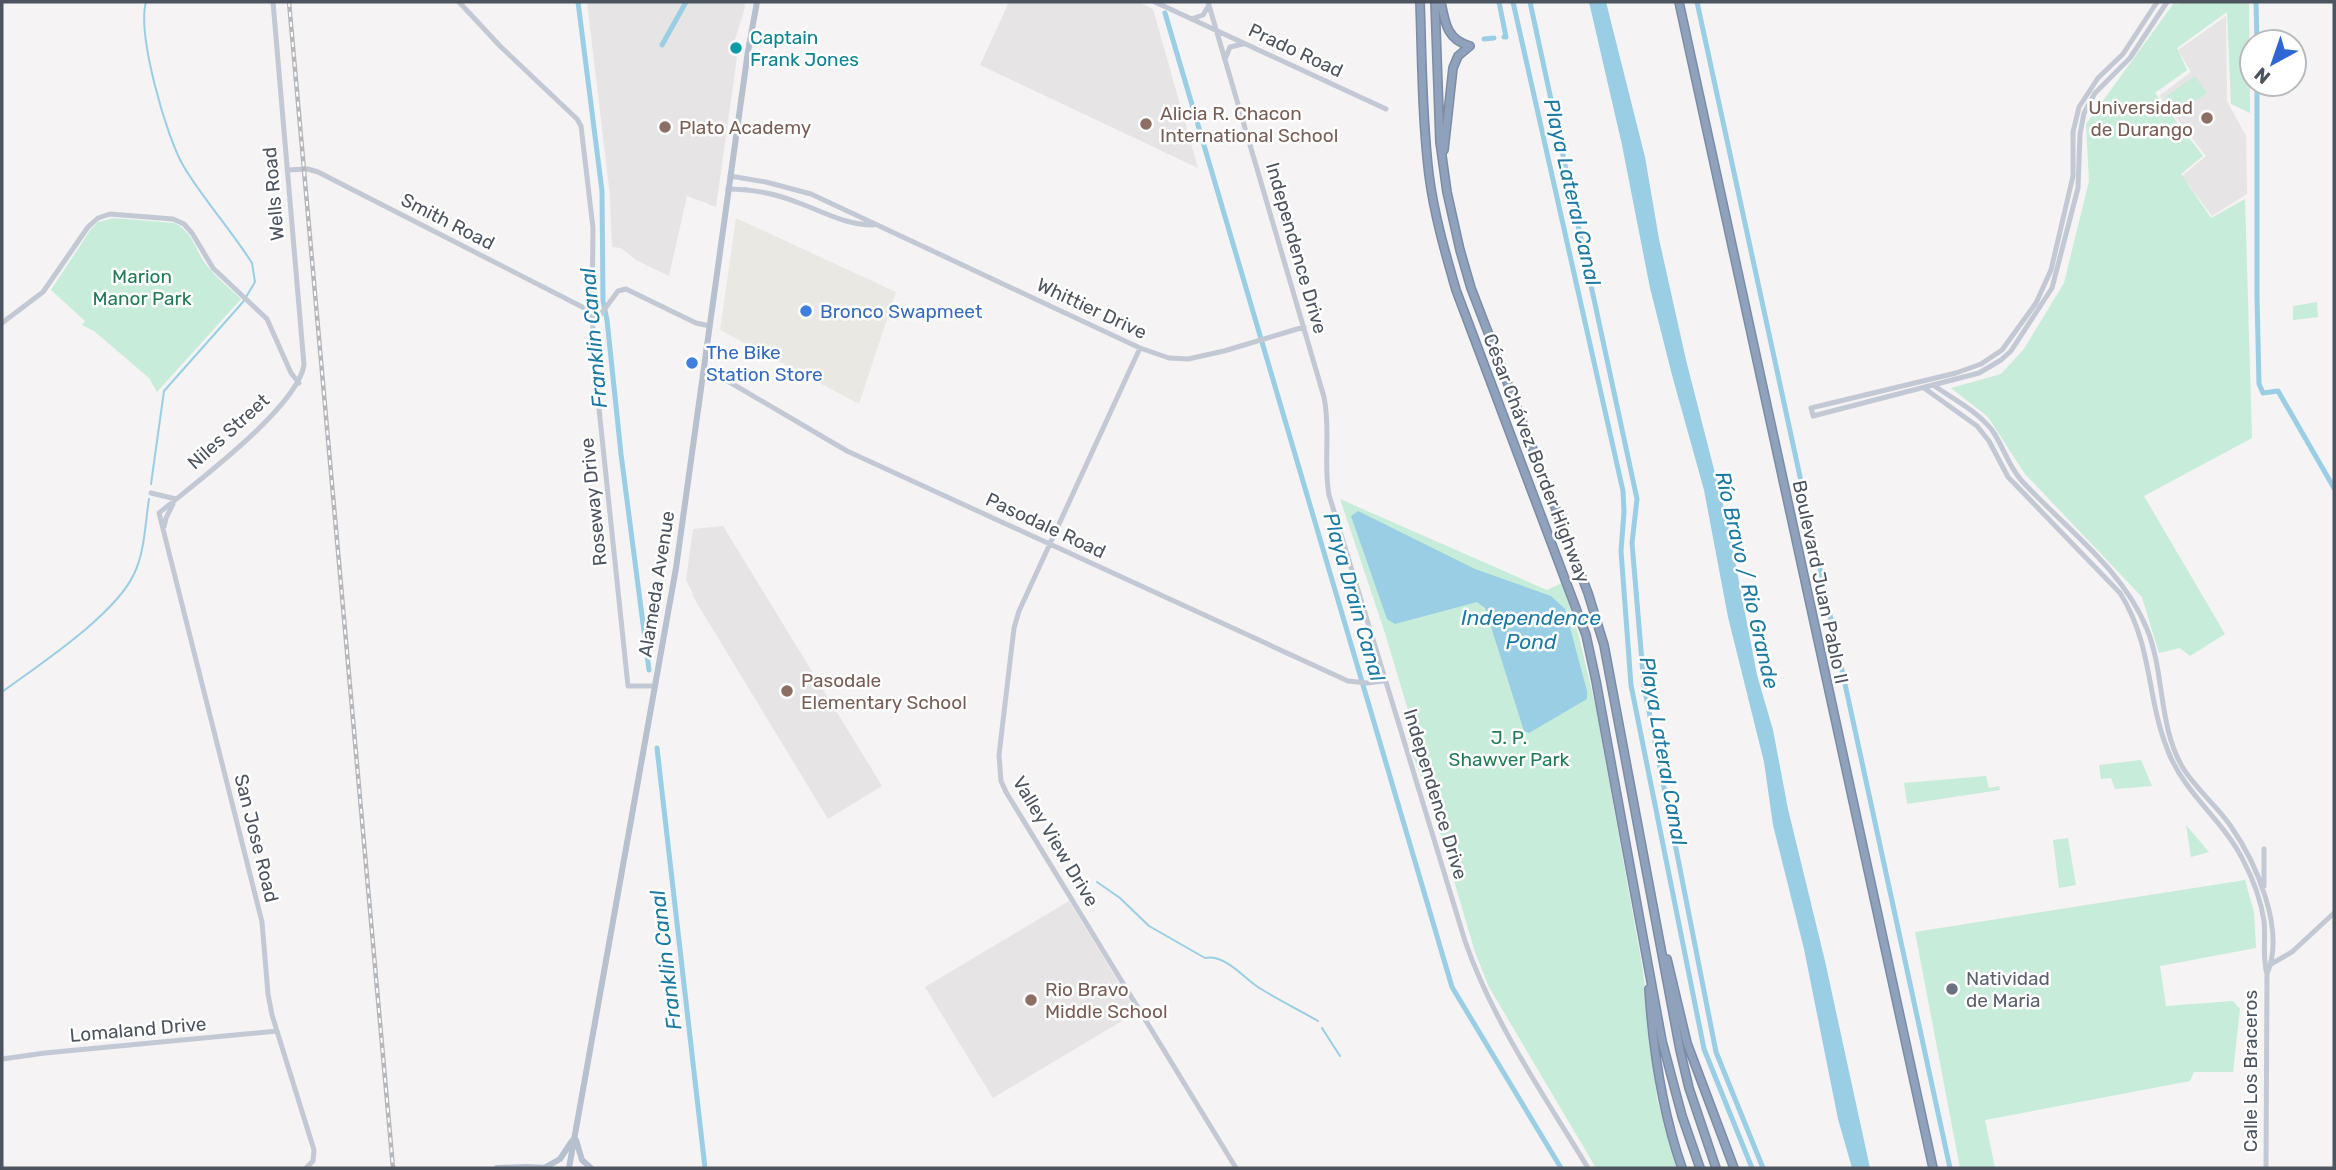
<svg xmlns="http://www.w3.org/2000/svg" width="2336" height="1170" viewBox="0 0 2336 1170" font-family="Rubik,sans-serif">
<rect width="100%" height="100%" fill="#f5f3f3"/>
<path fill="#eae8e2" d="M736 218 896 292 859 404 720 330Z"/>
<path fill="#e6e4e4" d="M587 2H744L745 7 731 53 737 57 716 207 687 196 669 276 636 260 621 248 612 247 610 196Z
M1009 2H1138L1153 9 1198 168 980 65Z
M2226 16 2227 101 2246 136 2247 194 2212 216 2182 176 2206 156 2159 96 2191 72 2178 50Z
M723 526 882 786 828 819 692 595 693 594 686 580 693 529Z
M1069 901 1137 1012 993 1098 925 987Z"/>
<path fill="#c7ecd9" d="M2181 2H2249L2250 113 2231 104 2227 12 2177 48 2187 70 2155 93 2203 156 2181 174 2211 218 2245 199 2252 438 2144 496 2225 634 2190 656 2180 648 2159 653 2142 597 2025 474 1988 417 1951 388 2001 374 2024 349 2064 283 2089 181 2086 124 2174 3 2179 4Z
M2195 76 2207 93 2175 115 2164 98Z
M114 218 174 223C194 232 195 252 208 267 218 279 230 289 241 299L157 392 149 378 94 331 82 325 85 321 51 290 91 229 98 222Z
M2317 302 2318 317 2293 320V306Z
M1340 499 1547 590 1562 583 1579 637 1596 708 1643 971 1657 1099 1677 1168H1596L1489 987 1475 952 1432 806 1411 750 1416 737 1385 633Z
M2141 760 2152 786 2115 789 2111 778 2101 779 2099 765Z
M1986 776 1989 788 1999 786 2000 790 1907 804 1904 783Z
M2186 825 2209 852 2191 857Z
M2068 838 2076 885 2059 888 2053 840Z
M2245 880 2254 912 2256 948 2160 966 2166 1006 2233 1001 2240 1009 2233 1072H2194L2190 1081 1985 1120 1995 1168H1960L1915 932Z"/>
<path fill="#99cee5" d="M1589 2H1606L1645 157 1659 239 1686 360 1728 524 1757 675 1773 730 1788 809 1825 961 1870 1168H1852L1838 1119 1804 949 1773 825 1764 762 1728 617 1704 490 1672 375 1650 288 1622 145Z
M1358 511 1475 569 1551 596 1565 609 1587 691V699L1529 733 1524 731 1485 608 1477 602 1395 624 1387 619 1351 516Z"/>
<g fill="none" stroke-linecap="round" stroke-linejoin="round">
<path stroke="#99cee5" stroke-width="2" d="M146 2C137 34 166 137 184 167 204 200 231 230 252 263L255 282 243 302 164 391 151 484
M2 692C40 664 115 615 134 574 145 551 145 524 149 499
M1097 882 1120 898 1149 926 1205 958C1226 954 1244 979 1261 989 1279 1000 1299 1010 1318 1021
M1322 1028 1340 1056"/>
<path stroke="#99cee5" stroke-width="5" d="M578 2 602 191 603 301 607 320 621 454 649 670
M1499 2 1506 37H1504
M1513 2 1623 491 1624 512 1621 551 1631 685 1704 1049 1752 1168
M1530 2 1637 499 1632 543 1644 686 1716 1052 1763 1168
M1697 2 1950 1168
M2256 2 2257 42
M1165 13 1452 987 1561 1168
M1484 39 1494 38
M662 45 686 2
M2257 84V297L2259 384 2263 393 2278 391 2334 488
M657 748 705 1168"/>
<g stroke="#7b8ca8" stroke-width="10">
<path id="highway" d="M1420 2C1422 59 1422 117 1429 175 1434 214 1445 252 1456 290L1586 635 1596 681 1662 1041 1682 1116 1700 1168
M1435 2 1440 142 1447 192 1460 250 1471 288 1588 593 1604 645 1680 1050 1689 1088 1716 1168
M1441 2C1445 23 1447 40 1470 46
M1679 2 1933 1168
M1444 150 1453 68 1458 56 1470 46
M1667 959 1687 1043 1734 1168
M1649 989C1653 1050 1662 1111 1682 1168"/>
</g>
<path stroke="#c3c9d4" stroke-width="5" d="M273 2 304 365C297 408 194 484 159 513L262 922 268 994 272 1015 314 1150 313 1161 306 1168
M459 2 500 46 577 119 581 126 593 228 592 313 596 380 628 686H655
M1155 2 1386 109
M1208 2 1324 397C1331 430 1323 463 1329 495L1465 941C1493 1022 1544 1095 1588 1168
M2157 2 2123 54 2098 78 2079 107 2073 132V176L2051 270 2036 303 2002 350 1981 364 1956 373 1811 408 1813 416 1979 373 2001 360 2011 351 2052 288 2078 188 2080 134 2084 113 2095 93 2130 58 2167 2
M1191 19 1203 15 1209 5
M1226 57 1230 47 1243 44
M287 170 308 169 318 172 598 315 601 314 618 291 626 289 696 323 710 326
M730 176 766 182 811 194 1140 348 1169 358 1188 359 1224 351 1304 327
M728 189C752 189 777 194 799 203 824 212 846 225 873 225
M2 323 43 292 88 227 98 218 110 214 173 219 184 224 192 233 213 268 267 319 291 373 299 383
M1140 348 1019 611 1014 628 999 755 1001 781 1006 792 1236 1168
M704 371 714 373 847 451 1348 681 1367 683 1384 681
M1933 385C1952 398 1977 411 1992 430 2003 446 2008 465 2021 480 2065 528 2122 568 2147 629 2165 674 2158 726 2183 768 2196 789 2216 805 2230 825 2256 862 2286 930 2267 974
M1924 388 1977 426 1989 441 2008 477 2120 593C2153 645 2146 697 2168 751 2184 793 2223 820 2243 860 2253 879 2261 901 2264 921 2266 939 2262 957 2267 974L2266 1168
M151 493 176 499
M164 527 166 518 173 504
M2264 849V886
M2271 964 2292 952 2334 913
M2 1059 45 1053 277 1031"/>
<path stroke="#b6c0ce" stroke-width="6" d="M576 1140 582 1160 591 1168
M497 1168 527 1167 547 1168
M544 1168 560 1159 572 1141
M569 1168 676 568 748 51 757 2"/>
<use href="#highway" stroke="#90a1bc" stroke-width="7"/>
<g stroke="#b6b7bc" stroke-width="4.5">
<path id="rail" d="M289 2 393 1168"/>
</g>
<use href="#rail" stroke="#fff" stroke-width="2" stroke-dasharray="5" stroke-linecap="butt"/>
</g>
<circle fill="#0f9aa8" stroke="#fff" stroke-width="2.5" cx="736" cy="48" r="7"/>
<g fill="#8d6e63" stroke="#fff" stroke-width="2.5">
<circle cx="2207" cy="118" r="7"/>
<circle cx="1146" cy="124" r="7"/>
<circle cx="665" cy="127" r="7"/>
<circle cx="787" cy="691" r="7"/>
<circle cx="1031" cy="1000" r="7"/>
</g>
<g fill="#3f7fe0" stroke="#fff" stroke-width="2.5">
<circle cx="806" cy="311" r="7"/>
<circle cx="692" cy="363" r="7"/>
</g>
<circle fill="#6b7280" stroke="#fff" stroke-width="2.5" cx="1952" cy="989" r="7"/>
<g text-anchor="middle" stroke-width="5" stroke-linejoin="round" paint-order="stroke">
<g font-size="19" fill="#0d838f" stroke="#fff" text-anchor="start">
<text x="750" y="44">Captain<tspan x="750" dy="22">Frank Jones</tspan></text>
</g>
<g font-size="19" fill="#4c545f" stroke="#fff">
<text transform="translate(1296 50) rotate(25)" y="7">Prado Road</text>
<text transform="translate(273 194) rotate(-95)" y="7">Wells Road</text>
<text transform="translate(448 221) rotate(27)" y="7">Smith Road</text>
<text transform="translate(1297 248) rotate(74)" y="7">Independence Drive</text>
<text transform="translate(1092 308) rotate(25)" y="7">Whittier Drive</text>
<text transform="translate(228 431) rotate(-42)" y="7">Niles Street</text>
<text transform="translate(1537 458) rotate(69)" y="7">César Chávez Border Highway</text>
<text transform="translate(593 502) rotate(-96)" y="7">Roseway Drive</text>
<text transform="translate(1046 525) rotate(25)" y="7">Pasodale Road</text>
<text transform="translate(1821 582) rotate(78)" y="7">Boulevard Juan Pablo II</text>
<text transform="translate(656 584) rotate(-81)" y="7">Alameda Avenue</text>
<text transform="translate(1436 794) rotate(73)" y="7">Independence Drive</text>
<text transform="translate(257 838) rotate(76)" y="7">San Jose Road</text>
<text transform="translate(1056 841) rotate(59)" y="7">Valley View Drive</text>
<text transform="translate(138 1029) rotate(-5)" y="7">Lomaland Drive</text>
<text transform="translate(2250 1071) rotate(-90)" y="7">Calle Los Braceros</text>
</g>
<g font-size="19" fill="#785e54" stroke="#fff" text-anchor="start">
<text x="2193" y="114" text-anchor="end">Universidad<tspan x="2193" dy="22">de Durango</tspan></text>
<text x="1160" y="120">Alicia R. Chacon<tspan x="1160" dy="22">International School</tspan></text>
<text x="679" y="134">Plato Academy</text>
<text x="801" y="687">Pasodale<tspan x="801" dy="22">Elementary School</tspan></text>
<text x="1045" y="996">Rio Bravo<tspan x="1045" dy="22">Middle School</tspan></text>
</g>
<g font-size="19" fill="#227b57" stroke="#fff">
<text x="142" y="283">Marion<tspan x="142" dy="22">Manor Park</tspan></text>
<text x="1509" y="744">J. P.<tspan x="1509" dy="22">Shawver Park</tspan></text>
</g>
<g font-size="19" fill="#366cbe" stroke="#fff" text-anchor="start">
<text x="820" y="318">Bronco Swapmeet</text>
<text x="706" y="359">The Bike<tspan x="706" dy="22">Station Store</tspan></text>
</g>
<g font-size="19" fill="#5b616d" stroke="#fff" text-anchor="start">
<text x="1966" y="985">Natividad<tspan x="1966" dy="22">de Maria</tspan></text>
</g>
<g font-size="21" font-style="italic" fill="#1b7aa3" stroke="#fff">
<text transform="translate(1572 192) rotate(77)" y="7">Playa Lateral Canal</text>
<text transform="translate(594 338) rotate(-95)" y="7">Franklin Canal</text>
<text transform="translate(1747 580) rotate(77)" y="7">Río Bravo / Rio Grande</text>
<text transform="translate(1354 597) rotate(74)" y="7">Playa Drain Canal</text>
<text x="1531" y="625">Independence<tspan x="1531" dy="24">Pond</tspan></text>
<text transform="translate(1663 751) rotate(80)" y="7">Playa Lateral Canal</text>
<text transform="translate(666 960) rotate(-97)" y="7">Franklin Canal</text>
</g>
</g>
<rect width="2336" height="1170" fill="none" stroke="#4c545f" stroke-width="7"/>
<g transform="translate(2273 63) rotate(220)"><circle r="33" fill="#ffffff" stroke="#b7bbbf" stroke-width="2"/>
<path d="M0-5L12 26L0 18L-12 26Z" fill="#2e67d4"/>
<text y="-10" font-size="19" font-weight="bold" text-anchor="middle" fill="#4c545f">N</text>
</g>
</svg>
